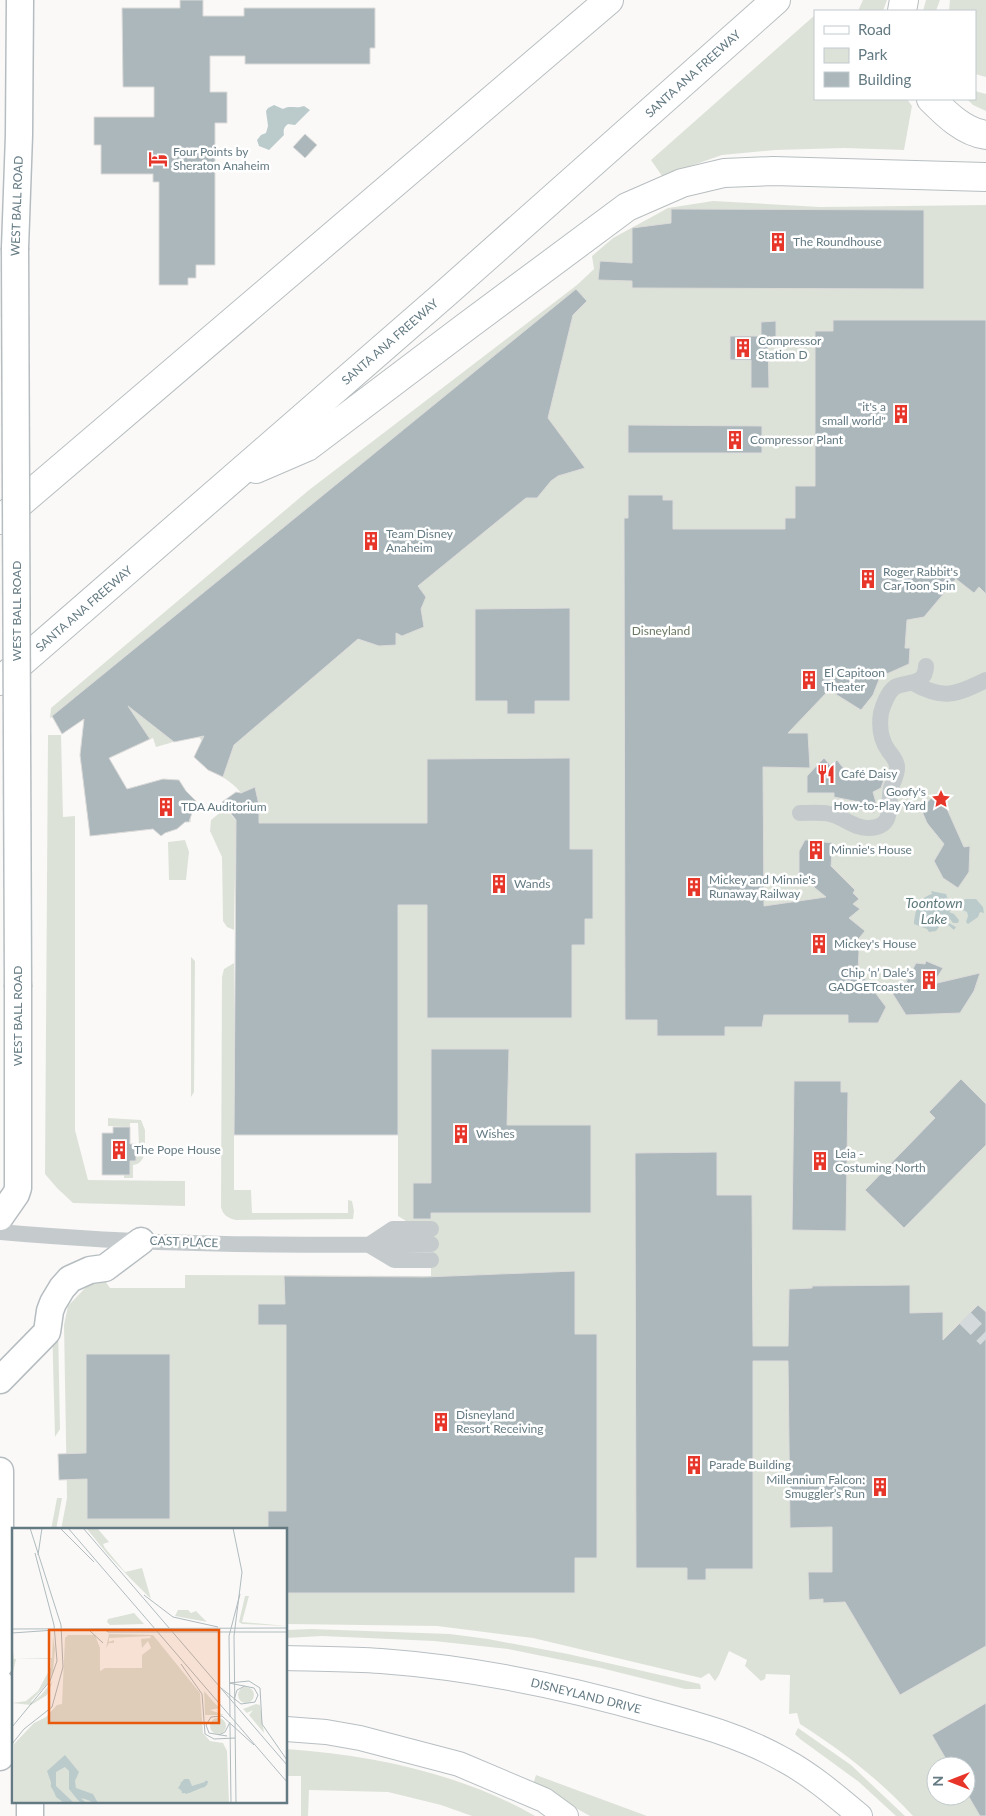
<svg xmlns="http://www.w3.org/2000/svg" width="986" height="1816" viewBox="0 0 986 1816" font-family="Lato,sans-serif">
<rect width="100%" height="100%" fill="#faf9f8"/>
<path fill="#dde2d8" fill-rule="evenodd" d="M863 0H887L883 11H858Z
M926 0H940L936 11H923Z
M950 0H986V77L975 74V11H949Z
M815 15V99H907L912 106 904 150 844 148 776 150 722 155 662 176 651 160Z
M975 91 986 94V111L973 105 967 99H975Z
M713 201 820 207 986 205V1816H913C879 1779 842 1751 800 1724L797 1713 789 1714 790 1675 766 1674 765 1679 761 1681 745 1666 747 1660 729 1651 719 1675 715 1681 709 1673 701 1678 533 1638 437 1626 286 1624V1530H61L67 1498 64 1325 68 1306 89 1284 105 1281 110 1288H185V1275L431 1276V1244L413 1222 406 1221 398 1216V823H259V805L255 788 241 793C228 776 210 773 194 757L202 741 189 724C178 743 177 741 156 747L153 738 108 759 126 789 163 779 186 791 197 802 190 817 191 822H185L177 829 165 833 161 836 133 809 138 831 90 836 80 755 87 723 83 719 62 734 52 717 50 718 51 708 309 490 577 285 594 269 592 256 613 238 668 208ZM936 1766H966V1796H936Z
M48 735H61L63 817 75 816V1130L88 1180 185 1181V1206L73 1203 57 1188 45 1174Z
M228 806V811L236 821 234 930 227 927 223 921 222 857 210 831 211 820Z
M185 840 189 852 186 880H169L168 842Z
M191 957 195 961 194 1092 191 1097Z
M234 963V1190H251L252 1213H348V1200L352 1201 354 1211 353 1219 236 1220C227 1218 223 1215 221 1207L222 977 224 969Z
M108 1118 141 1120 145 1130V1145H139L138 1123H130V1127L108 1126Z
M145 1151C144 1158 141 1164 133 1165V1178H124V1175H130V1161H136V1152Z
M52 1324H58L60 1429 55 1437Z
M57 1498H62L56 1530H51Z
M311 1629 450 1634 488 1639 568 1654 700 1684 701 1689H685L601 1668 508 1649 434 1641 322 1636 286 1638V1630Z
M798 1728 851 1765 905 1816H896L859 1782 800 1739 795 1734Z
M286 1749C372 1755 460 1773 535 1816H472L441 1805 388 1792 309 1790 308 1816H301V1776H286Z
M536 1775 647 1816H590L533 1784Z"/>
<path fill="#bbcbcc" d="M274 105 283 109C290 105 296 109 304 106L310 110 295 125 288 124C284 127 283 130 284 135L269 150 259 146 257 140 261 135 266 133 268 126 266 111 268 108Z
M931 891 946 894 950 905H958L965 899H976L983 907 984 913 980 912 978 917 968 924 966 922 968 916 967 912C961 909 954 907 949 912L954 914 959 920 958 923H953L950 919 947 922 956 927 954 930 947 924 942 923 936 931 929 932 927 929 914 924C915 911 918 898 932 894Z"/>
<path fill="#acb7bb" stroke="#dcdbda" d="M180 0H203V16H244V8H375V48H370V64H245V56H210V92H227V123H215V265H196V278H188V285H159V182H153V174H101V145H94V117H154V87H123L122 8H180Z
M305 134 317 145 305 158 293 147Z
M671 209 924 210V289L632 288V281L598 280 600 261 632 263V228L671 223Z
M576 289 587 301 573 315 548 418 585 468 558 476 551 481 537 498H526L418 586 426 597 421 609 424 627 402 636 396 633V645L379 646 358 639 234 745 223 777 208 770 194 757 204 736 174 742 128 706 150 739 109 758 127 789 163 779 179 780 186 791 196 801 189 822H185L177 829 165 833 161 836 153 829 90 836 80 755 84 719 62 734 52 716Z
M833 320H986V594L979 587 974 593 956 579 924 617 907 620 905 648H910L909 664 880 677 873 695 861 710 829 690 788 733H808L810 768 763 767 764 906 826 897 799 875V851L805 840H824V842L833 843 831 866 855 890 853 893 859 899 853 904 860 909 849 918 865 931 855 943 859 951 858 972H866L865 979 886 1007 878 1023H848V1015H764L762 1027H725V1036H657V1020H625L624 518H628V495H663V500H673V529H785V518H795V486H815V331H833Z
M776 321V337H768L769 388H751V360H730V336H761V322Z
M628 425 762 426V453H628Z
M570 608V701H535V714H507V701H475V609Z
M570 758V849H593V919H585V945H572V1018H427V905H398V1135H234L236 820 222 802 236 792 241 793 255 787 259 805V823H427V759Z
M824 758 831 766 837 760 845 770 867 775V773L868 774 874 771H887L881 788 873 792 877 806H876L874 813 857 809 859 802 834 797V793H807V776Z
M935 794 943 800 964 847 970 846 969 872 958 888 943 878 934 861 944 844 927 823 921 809Z
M926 961 943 968 933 984 980 973 974 991 960 1013 906 1015 891 991 903 988 916 963 925 964Z
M431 1049H509L507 1125H591V1213H431V1219H413V1183H431Z
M961 1079 986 1104V1145L904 1228 865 1190 935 1118 929 1112Z
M794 1081H841V1092H848L846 1231 792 1230Z
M113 1127H130V1144H136V1161H130V1175H102V1133H113Z
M717 1152V1195H752L753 1346H788L789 1289 812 1288V1286L910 1285V1313L943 1312V1340L978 1305 986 1312V1646L900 1695 845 1602 823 1603V1599L809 1600 808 1572H832V1527L790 1528 788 1361H753V1569H706V1580H687V1568H636L635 1153Z
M575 1271V1334H597V1558H575V1593H286V1530H268V1511H286V1325H258V1304H285L284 1276 425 1277Z
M86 1354H170V1519H87V1479L59 1480 58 1454 86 1453Z
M986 1703V1816H980L966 1792V1766H950L932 1735Z"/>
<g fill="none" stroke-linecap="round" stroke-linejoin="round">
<path stroke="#d4d9db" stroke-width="16" stroke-dasharray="16 8" stroke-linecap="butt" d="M965 1318 986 1339"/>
<g stroke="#b8bfc2" stroke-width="26">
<path id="secondary" d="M286 1658C318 1659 350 1659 381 1661 475 1668 566 1687 656 1713 700 1725 744 1737 784 1760 812 1775 836 1796 860 1816
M286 1729 326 1732 360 1738 459 1764 544 1800 566 1816"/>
</g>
<g stroke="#b6bdc0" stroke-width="29">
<path id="primary" d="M15 248 19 135 20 0
M0 1217 16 1194 18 1188V987
M0 1380 47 1332 50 1311 53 1303 62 1288 70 1279 90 1270 105 1268 141 1241
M0 1471V1664
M0 1683 2 1753 0 1757
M30 1816V1802"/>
</g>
<g stroke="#b8bec0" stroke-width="30">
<path id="highway" d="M902 11 904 0
M931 99C946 114 964 132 986 135
M256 469 307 447 463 329 627 207 682 183 724 173 773 171 986 177
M0 520 609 0
M0 681 446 293 776 0"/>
</g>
<path stroke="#c5cbcd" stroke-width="16" d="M913 683C943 700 956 695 986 680
M800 813C810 813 821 812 830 814 844 817 854 829 869 828 896 827 887 805 891 788 893 781 898 774 897 766 896 759 892 756 888 750 881 740 879 726 881 713 883 705 888 692 895 687 906 681 926 686 926 666
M0 1232C143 1245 287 1246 431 1244
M369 1245 393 1229H431
M369 1245 394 1260H431"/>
<use href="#secondary" stroke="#fff" stroke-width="24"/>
<use href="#primary" stroke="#fff" stroke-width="26"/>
<use href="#highway" stroke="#fff" stroke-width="28"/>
<g stroke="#b6bdc0" stroke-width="29" stroke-linecap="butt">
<path id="primary-bridge" d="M15 248 18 987"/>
</g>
<use href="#primary-bridge" stroke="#fff" stroke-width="26"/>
</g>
<defs>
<g id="hotel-bare" transform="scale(1.5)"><path d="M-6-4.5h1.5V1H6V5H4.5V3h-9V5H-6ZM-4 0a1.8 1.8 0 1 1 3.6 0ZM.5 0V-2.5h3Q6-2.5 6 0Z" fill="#e83529" stroke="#fff" stroke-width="2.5" paint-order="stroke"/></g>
<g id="building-bare" transform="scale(1.5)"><path d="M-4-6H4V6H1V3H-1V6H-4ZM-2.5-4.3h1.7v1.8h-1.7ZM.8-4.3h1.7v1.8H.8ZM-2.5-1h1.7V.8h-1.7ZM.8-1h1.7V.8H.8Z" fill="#e83529" stroke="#fff" stroke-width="2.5" paint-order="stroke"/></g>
<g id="restaurant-bare" transform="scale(1.5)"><path d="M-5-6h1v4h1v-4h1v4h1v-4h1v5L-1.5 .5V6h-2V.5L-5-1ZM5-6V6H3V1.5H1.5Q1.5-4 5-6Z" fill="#e83529" stroke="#fff" stroke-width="2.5" paint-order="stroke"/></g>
<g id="sight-bare" transform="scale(1.5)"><path d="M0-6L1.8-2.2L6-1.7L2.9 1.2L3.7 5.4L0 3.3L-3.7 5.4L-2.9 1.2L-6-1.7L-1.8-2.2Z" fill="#e83529" stroke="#fff" stroke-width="2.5" paint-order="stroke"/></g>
</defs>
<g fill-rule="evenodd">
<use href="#hotel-bare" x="158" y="159"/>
<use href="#building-bare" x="778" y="242"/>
<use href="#building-bare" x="743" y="348"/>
<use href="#building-bare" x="901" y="414"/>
<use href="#building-bare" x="735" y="440"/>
<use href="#building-bare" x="371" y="541"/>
<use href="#building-bare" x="868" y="579"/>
<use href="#building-bare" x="809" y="680"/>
<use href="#restaurant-bare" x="826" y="774"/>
<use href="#sight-bare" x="941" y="799"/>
<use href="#building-bare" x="166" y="807"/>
<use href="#building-bare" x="816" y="850"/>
<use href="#building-bare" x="499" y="884"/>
<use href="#building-bare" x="694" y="887"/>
<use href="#building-bare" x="819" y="944"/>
<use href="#building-bare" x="929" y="980"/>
<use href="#building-bare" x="461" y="1134"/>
<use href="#building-bare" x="119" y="1150"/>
<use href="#building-bare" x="820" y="1161"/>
<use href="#building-bare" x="441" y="1422"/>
<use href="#building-bare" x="694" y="1465"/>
<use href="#building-bare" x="880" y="1487"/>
</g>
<g text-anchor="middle" stroke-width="5" stroke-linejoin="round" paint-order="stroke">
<g font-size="12" fill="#647a83" stroke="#fff">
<text transform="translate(693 74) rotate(-42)" y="4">SANTA ANA FREEWAY</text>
<text transform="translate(17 206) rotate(-88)" y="4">WEST BALL ROAD</text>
<text transform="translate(390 342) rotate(-41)" y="4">SANTA ANA FREEWAY</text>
<text transform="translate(84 609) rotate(-41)" y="4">SANTA ANA FREEWAY</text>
<text transform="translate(17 611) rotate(-90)" y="4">WEST BALL ROAD</text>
<text transform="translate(18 1016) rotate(-90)" y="4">WEST BALL ROAD</text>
<text transform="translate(184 1242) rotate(2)" y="4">CAST PLACE</text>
<text transform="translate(586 1696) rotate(14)" y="4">DISNEYLAND DRIVE</text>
</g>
<g font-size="12" fill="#647a83" stroke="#fff" text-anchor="start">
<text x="173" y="156">Four Points by<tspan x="173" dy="14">Sheraton Anaheim</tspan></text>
<text x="793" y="246">The Roundhouse</text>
<text x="758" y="345">Compressor<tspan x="758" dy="14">Station D</tspan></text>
<text x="886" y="411" text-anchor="end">"it's a<tspan x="886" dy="14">small world"</tspan></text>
<text x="750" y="444">Compressor Plant</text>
<text x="386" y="538">Team Disney<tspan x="386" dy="14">Anaheim</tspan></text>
<text x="883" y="576">Roger Rabbit's<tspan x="883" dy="14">Car Toon Spin</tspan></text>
<text x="824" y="677">El Capitoon<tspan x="824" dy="14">Theater</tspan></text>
<text x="841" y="778">Café Daisy</text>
<text x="926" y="796" text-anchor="end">Goofy's<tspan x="926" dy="14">How-to-Play Yard</tspan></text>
<text x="181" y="811">TDA Auditorium</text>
<text x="831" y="854">Minnie's House</text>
<text x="709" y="884">Mickey and Minnie's<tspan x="709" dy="14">Runaway Railway</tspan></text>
<text x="514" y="888">Wands</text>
<text x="834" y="948">Mickey's House</text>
<text x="914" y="977" text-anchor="end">Chip ‘n’ Dale’s<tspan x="914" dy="14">GADGETcoaster</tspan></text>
<text x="476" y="1138">Wishes</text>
<text x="134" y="1154">The Pope House</text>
<text x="835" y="1158">Leia -<tspan x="835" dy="14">Costuming North</tspan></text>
<text x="456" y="1419">Disneyland<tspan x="456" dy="14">Resort Receiving</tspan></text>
<text x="709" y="1469">Parade Building</text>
<text x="865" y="1484" text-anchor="end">Millennium Falcon:<tspan x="865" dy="14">Smuggler’s Run</tspan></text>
</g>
<g font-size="12" fill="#6b7a63" stroke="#fff">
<text x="661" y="635">Disneyland</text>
</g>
<g font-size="14" font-style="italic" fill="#5f7a7d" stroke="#fff">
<text x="934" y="908">Toontown<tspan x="934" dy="16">Lake</tspan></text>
</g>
</g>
<g transform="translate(12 1528)">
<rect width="275" height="275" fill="#faf9f8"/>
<path d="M75 1H86L97 14 91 16 93 20 113 44 130 40 139 71 117 49 96 27ZM233 68H237L230 94 275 98 230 96 227 94ZM166 82H176L179 85 184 83 195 94 163 88ZM122 85 132 96 98 97 95 94 96 91ZM97 106 141 107 188 165 191 205 198 213 211 215 215 223 217 275H2V216L22 195 34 189 45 177 50 176 53 110 56 107H83L88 120V143L93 140H130V127L139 120 136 113 130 120 129 111 139 110 138 108 97 110V114L102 112V115H97L94 120ZM41 109 43 121 41 143 35 156 19 173 20 175 29 167 41 153 35 167 19 177 0 175 14 173 26 163 39 139V131H4L1 144V123L2 131 40 130ZM226 167a8 8 0 1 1 16 0a8 8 0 1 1-16 0ZM192 163 207 180 198 182 212 187H193ZM244 176 248 177 252 205 237 187 241 182 235 185 231 181ZM198 198a8 8 0 1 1 16 0a8 8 0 1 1-16 0Z" fill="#dde2d8"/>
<path d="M53 227 67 244 63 253 64 260 81 266 86 275 69 270 73 274 69 275 65 271 57 261V243L53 239 44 244V258L62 275H52L44 269 35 243ZM172 251H177L180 258 196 253 195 257 174 266 166 260Z" fill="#bbcbcc"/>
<path fill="none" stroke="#bbcbcc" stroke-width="2.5" d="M178 254 170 255 171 264 192 258 195 253M176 264 193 257M57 275 44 265 40 258 41 244 53 235 61 244 60 261 84 275"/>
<path fill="none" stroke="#b0bbbe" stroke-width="1" d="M48 0 82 34M56 0 275 254M71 0 275 237M221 0 230 44 222 108 224 275M26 27 30 0M132 67 161 89 206 99M0 101 275 100M92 101 96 104H275M77 102 91 115M0 105 43 102M169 136 190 166 193 206 202 211 223 210M217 155 237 153 248 160 250 196 275 232M209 160 229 176 243 174 246 167 242 160 217 155M222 172 225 162 233 158M218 189 217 108 228 66M218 196 219 275M0 199 38 153 45 133 42 97 23 25M207 207 213 204 218 194M215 208 197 205 194 197 199 189 210 188 242 217M0 216 12 201 40 179 51 139 49 97 18 0"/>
<path fill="#e8590c" fill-opacity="0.15" stroke="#e8590c" stroke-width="2.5" d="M37 102H207V195H37Z"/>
<rect width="275" height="275" fill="none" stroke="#647a83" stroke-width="2.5"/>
</g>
<rect x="814" y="10" width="162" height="90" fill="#ffffff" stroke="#c1cacd"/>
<rect x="824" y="26" width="25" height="8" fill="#ffffff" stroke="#c1cacd"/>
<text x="858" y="35" font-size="15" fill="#647a83">Road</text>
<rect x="824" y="48" width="25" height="15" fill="#dde2d8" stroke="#c1cacd"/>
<text x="858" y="60" font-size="15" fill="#647a83">Park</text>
<rect x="824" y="72" width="25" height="15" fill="#acb7bb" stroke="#c1cacd"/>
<text x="858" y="85" font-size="15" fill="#647a83">Building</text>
<g transform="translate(951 1781) rotate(270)"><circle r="24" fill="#ffffff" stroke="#c1cacd"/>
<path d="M0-4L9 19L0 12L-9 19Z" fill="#e83529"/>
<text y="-8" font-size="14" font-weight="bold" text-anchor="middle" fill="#647a83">N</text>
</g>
</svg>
